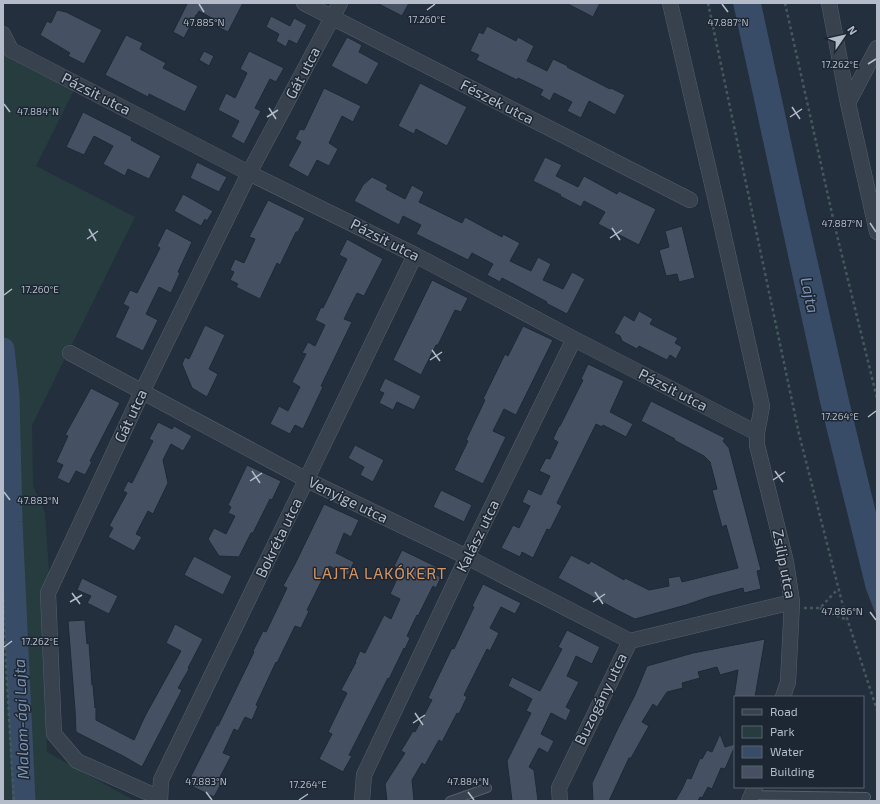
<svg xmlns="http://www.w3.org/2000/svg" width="880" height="804" viewBox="0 0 880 804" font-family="'Exo 2',sans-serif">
<rect width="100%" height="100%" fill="#242f3e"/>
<path fill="#263c3f" d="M3 43 74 90 36 166 135 217 32 425 33 486 45 513 49 573 42 592 47 752 135 801H3Z"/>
<path fill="#394c67" d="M733 3H761L804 201 848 396 877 517V618L866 589 820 402Z"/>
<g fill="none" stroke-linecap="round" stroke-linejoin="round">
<path stroke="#394c67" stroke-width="23" d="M3 349 8 396 11 522 24 801"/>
</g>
<path fill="#455162" stroke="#1f2835" d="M185 3H243L228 32 216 26 217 21 199 11 196 16V15L184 38 173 32 187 4Z
M377 3H409L402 16Z
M566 3H600L593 17Z
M57 10 66 12 102 30 84 64 68 56 70 53 40 35 47 21 51 23Z
M271 16 290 26 294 18 307 25 297 44 289 40 286 47 276 41 279 34 266 27Z
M487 26 516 41 518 37 534 46 527 61 547 71 553 59 568 66 567 67 610 89 611 88 625 95 615 115 589 101 581 118 567 111 572 102 554 93 550 101 540 95 543 90 518 78 517 80 476 60 479 55 470 51 479 32 483 34Z
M126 35 143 43 140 49 166 63 163 68 198 86 185 112 149 94 148 97 105 75Z
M347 37 362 45 359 52 379 63 367 85 331 66Z
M204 51 214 56 209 66 199 60Z
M249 51 284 68 276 82 270 79 255 108 261 111 244 144 231 137 239 121 218 110 226 93 235 98 247 73 240 69Z
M420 83 467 107 447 146 416 129 414 134 398 126Z
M324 88 361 106 353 122 342 116 329 143 338 149 329 166 317 160 308 177 288 166 301 142 295 139 300 129 304 130Z
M83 112 132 137 131 140 161 156 149 179 128 169 125 176 103 164 113 146 94 136 84 155 66 147Z
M545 157 562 165 556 176 578 187 584 176 617 194 619 191 656 209 639 245 598 224 605 212 584 201 581 207 560 196 561 195 533 181Z
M197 162 227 177 219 192 190 178Z
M372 177 388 185 386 189 405 199 412 185 424 192 419 202 462 223 465 217 502 237 503 234 520 243 510 261 531 271 538 257 551 264 543 280 563 289 572 272 585 279 567 314 546 303 547 302 502 278 500 282 487 275 493 264 472 253 468 260 416 234 421 225 403 216 399 225 354 201 363 185Z
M183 194 213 211 207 221 205 219 201 226 174 211Z
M268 200 305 218 298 232H296L280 265 277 263 260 299 236 287 238 284 230 280 234 272 230 270 235 259 244 263 255 239 249 237Z
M682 226 695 278 679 282 677 274 666 276 659 250 669 247 665 231Z
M166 228 192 242 178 272 180 273 171 293 159 287 146 314 158 320 143 351 115 337 129 307 123 304 130 290 137 293 160 248 157 246Z
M347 239 383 259 364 296 357 293 344 319 352 322 321 386 323 387 303 429 295 425 290 434 270 424 279 406 288 411 300 387 292 382 306 354 302 353 308 342 315 346 325 325 315 320 321 307 323 308 347 259 339 255Z
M432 280 468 298 461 312 455 310 438 345H436L421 375 393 360Z
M639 311 653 319 650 324 678 338 675 343 682 347 676 359 670 355 667 360 639 346 637 349 622 341 620 336 614 333 624 315 634 321Z
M205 325 225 335 209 369 218 374 207 397 192 388 182 364 185 357 189 359Z
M523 326 553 340 516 415 504 409 493 431 506 437 483 484 454 470 468 441 466 440 485 400 483 399 505 354 508 356Z
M588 364 624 381 610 412 633 424 626 437 603 425 602 427 596 424 557 503 562 506 550 530 547 529 533 558 522 552 520 557 501 548 513 525 519 528 530 506 522 502 528 489 541 495 550 476 539 471 546 458 550 459 558 442 553 439 559 426H560L583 380 581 379Z
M385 378 421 396 414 410 397 402 393 410 379 403 384 393 379 391Z
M91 388 120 403 90 461 92 462 85 475 76 471 69 484 57 478 63 465 56 462 68 436 65 435Z
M651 401 725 438 723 441 729 448 761 570 757 571 761 589 744 593 743 588 709 597 686 605 635 619 617 610 558 578 571 555 589 564 591 561 624 580 625 578 649 590 669 586 668 578 680 576 682 582 738 568 726 525 722 527 712 490 717 489 710 462 704 456 674 440 675 439 641 421Z
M158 422 172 429 174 426 192 436 183 451 171 444 163 460 168 483 153 514 148 511 136 534 142 537 134 551 108 537 113 528 109 526 127 493 123 491 128 481 132 483 153 441 149 439Z
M355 445 384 460 373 482 360 475 364 467 348 458Z
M247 465 281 481 272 500 270 499 253 533H251L239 557 219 556 208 539 214 528 226 534 235 516 228 513 231 507 228 505Z
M441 490 472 505 464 522 433 507Z
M324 504 359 520 351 537 344 533 336 553 354 562 348 575 329 566 307 610 309 611 301 628 295 626 277 663 276 662 256 705 258 706 252 720 245 717 238 731 234 729 223 753 231 756 220 777 224 778 214 797 187 784 217 725 218 726 254 652 253 651 263 631 266 632 287 588 283 586 295 564Z
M402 550 437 567 434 574 441 577 436 588 433 586 418 616 417 615 407 636 410 638 405 649 404 648 389 679 388 678 349 755 352 756 343 772 319 759 332 734 328 732 347 693 341 690 356 662H355L360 651 365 653 384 615 391 619 400 599 390 594 401 570 394 566Z
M194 556 232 576 223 595 184 575Z
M82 578 118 596 109 614 87 603 91 596 77 590Z
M483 584 521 603 515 614 501 607 490 628 499 633 490 651 487 649 464 695 467 697 459 714 457 713 442 742 439 740 425 765 422 763 412 780 414 801H387L385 784 405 753 401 751 413 731 415 732 432 700 428 698 452 648 454 649 474 607 472 606Z
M85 620 87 644 89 643 92 685H93L95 708 96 707V720L134 740 145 716 181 651 166 643 175 624 203 639 188 668 189 669 178 688 182 690 142 767 125 757 76 732 75 710 68 621Z
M567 630 600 647 592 664 576 656 567 676 579 682 566 707 571 710 566 721 551 713 541 734 554 741 548 753 539 748 529 767 534 770 538 801H512L507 761 531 713 526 711 532 699 508 686 512 677 540 691 562 649 558 647Z
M765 639 755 697H734L738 670 720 675 717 667 698 672 700 678 682 683 683 688 667 692 657 707 653 704 642 722 649 726 631 758H629L609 801H593L592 783 618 728 635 695 647 666 693 653Z
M720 734 725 747 735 744V746L725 769 721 768 712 789 708 787 702 798 700 797 698 801H675L682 789 687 778 691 779 700 758 702 759 707 750 712 752Z"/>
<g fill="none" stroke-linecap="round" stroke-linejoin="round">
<g stroke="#565f6c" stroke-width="10">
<path id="service" d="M752 795 866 797
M450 801 487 788"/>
</g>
<g stroke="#565f6c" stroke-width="16">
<path id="minor" d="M304 3 690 200
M670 3 719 214 762 406 757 433V445L786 562 792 602 788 682 783 697
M829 3 848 103 877 232
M3 34 11 50 249 173 415 255 574 339 757 433
M848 103 877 48
M70 353 307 480 467 557 630 641
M160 798 77 761 54 734 48 593 142 392 249 173 340 3
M160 801 161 780 415 255
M362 801 364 775 467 557 574 339
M560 801 559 788 630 641 792 602
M749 801 755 787"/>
</g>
<path stroke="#44595c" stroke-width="2.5" stroke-dasharray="3 3" stroke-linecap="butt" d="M708 3 799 434 843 606 877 710
M785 3 835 227 877 398
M3 593 5 648 14 801
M804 608H820L838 589
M820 608 847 620"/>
<use href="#service" stroke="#38414e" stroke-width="8"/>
<use href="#minor" stroke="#38414e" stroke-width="15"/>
</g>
<path fill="none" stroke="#b4bcc9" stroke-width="1.5" d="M199 4 204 12M722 4 728 12M427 10 435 4M868 64 876 59M4 104 10 112M792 107 800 119M269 108 276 119M267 117 278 110M790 117 802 109M870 223 876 232M612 228 620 240M89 229 96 241M610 238 622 230M87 239 98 231M4 295 12 289M432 350 440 361M430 360 442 352M868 417 876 411M252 471 260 483M775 471 783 482M773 480 785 472M250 481 262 473M4 492 10 500M595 592 603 604M72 593 80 604M70 602 82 595M593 602 605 594M870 612 876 620M4 647 12 641M415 713 423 725M413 723 425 715M206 792 212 800M468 792 474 800M299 800 308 794"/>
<g text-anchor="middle" stroke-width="3" stroke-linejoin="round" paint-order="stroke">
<g font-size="15" fill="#b4bcc9" stroke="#1d2633">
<text transform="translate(303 73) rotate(-62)" y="5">Gát utca</text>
<text transform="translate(96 94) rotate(27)" y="5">Pázsit utca</text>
<text transform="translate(497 102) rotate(27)" y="5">Fészek utca</text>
<text transform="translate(385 240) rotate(27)" y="5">Pázsit utca</text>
<text transform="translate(673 390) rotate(27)" y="5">Pázsit utca</text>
<text transform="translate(131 416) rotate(-65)" y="5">Gát utca</text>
<text transform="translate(348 500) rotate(26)" y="5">Venyige utca</text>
<text transform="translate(478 536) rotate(-64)" y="5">Kalász utca</text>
<text transform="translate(279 538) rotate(-64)" y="5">Bokréta utca</text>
<text transform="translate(784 564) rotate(79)" y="5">Zsilip utca</text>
<text transform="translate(601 699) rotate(-64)" y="5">Buzogány utca</text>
</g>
<g font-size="16" font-style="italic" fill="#7c92b1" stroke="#1d2633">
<text transform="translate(810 295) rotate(78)" y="6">Lajta</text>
<text transform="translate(21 719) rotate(-92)" y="6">Malom-ági Lajta</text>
</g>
<g font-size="16" letter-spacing="1" fill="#d59563" stroke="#1d2633">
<text x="380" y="579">LAJTA LAKÓKERT</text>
</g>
</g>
<g font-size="10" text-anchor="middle" fill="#b4bcc9" stroke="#1d2633" stroke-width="3" stroke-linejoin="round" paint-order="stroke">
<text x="427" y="23">17.260°E</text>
<text x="204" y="26">47.885°N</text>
<text x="728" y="26">47.887°N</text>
<text x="840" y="68">17.262°E</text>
<text x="38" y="115">47.884°N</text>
<text x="842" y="227">47.887°N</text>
<text x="40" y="293">17.260°E</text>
<text x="840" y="420">17.264°E</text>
<text x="38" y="504">47.883°N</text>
<text x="842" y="615">47.886°N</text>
<text x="40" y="645">17.262°E</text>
<text x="206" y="785">47.883°N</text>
<text x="468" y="785">47.884°N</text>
<text x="308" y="788">17.264°E</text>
</g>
<rect width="880" height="804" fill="none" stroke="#b4bcc9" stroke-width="8"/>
<rect x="734" y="696" width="130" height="92" fill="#1d2633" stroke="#59626f"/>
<rect x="742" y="709" width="20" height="6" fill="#38414e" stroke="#59626f"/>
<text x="770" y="716" font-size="12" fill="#b4bcc9">Road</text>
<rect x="742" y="726" width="20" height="12" fill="#263c3f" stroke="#59626f"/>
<text x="770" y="736" font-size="12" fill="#b4bcc9">Park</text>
<rect x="742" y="746" width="20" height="12" fill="#394c67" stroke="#59626f"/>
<text x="770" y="756" font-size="12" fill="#b4bcc9">Water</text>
<rect x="742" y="766" width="20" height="12" fill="#455162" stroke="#59626f"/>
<text x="770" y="776" font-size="12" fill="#b4bcc9">Building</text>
<g transform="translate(844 36) rotate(56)" stroke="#1d2633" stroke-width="3" paint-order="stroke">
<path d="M0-3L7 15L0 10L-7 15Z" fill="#b4bcc9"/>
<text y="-6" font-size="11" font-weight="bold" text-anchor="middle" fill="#b4bcc9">N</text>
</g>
</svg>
